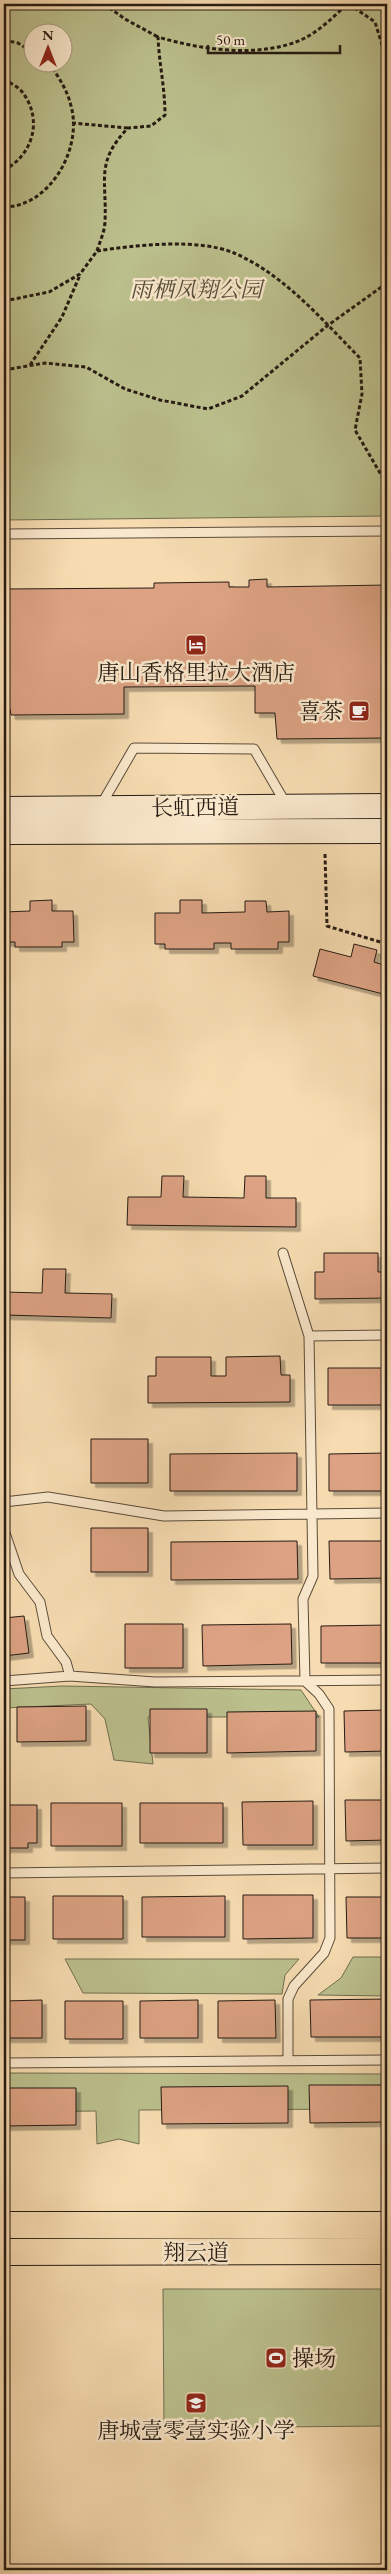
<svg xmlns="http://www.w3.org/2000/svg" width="391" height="2574" viewBox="0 0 391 2574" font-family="'EB Garamond','Noto Serif SC',serif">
<defs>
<filter id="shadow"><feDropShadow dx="4.5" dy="4.5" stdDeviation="0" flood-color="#0004"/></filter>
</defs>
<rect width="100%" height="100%" fill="#f7dcb1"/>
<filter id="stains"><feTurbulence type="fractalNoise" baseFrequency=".004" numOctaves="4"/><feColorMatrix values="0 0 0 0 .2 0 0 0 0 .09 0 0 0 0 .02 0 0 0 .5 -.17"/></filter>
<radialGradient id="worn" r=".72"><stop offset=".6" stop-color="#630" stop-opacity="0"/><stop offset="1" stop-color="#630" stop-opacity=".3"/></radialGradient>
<path fill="#bbc08d" stroke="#706e50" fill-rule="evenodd" d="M4 4H387V516L4 520ZM32 32H62V62H32Z
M62 1686 301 1690 319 1717H148L153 1764 114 1760 105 1719 91 1704 4 1708V1689Z
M353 1957H387V1996L318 1995 341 1978Z
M65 1959H299L285 1975 282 1994 83 1993Z
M4 2073 387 2074V2109L139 2110V2144L119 2139 97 2144 96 2111 4 2112Z
M163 2289H387V2426L164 2428Z"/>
<path fill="#dca283" stroke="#261b13" filter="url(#shadow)" d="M267 579V587L387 585V738L277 739 275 713H255V686L124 687V714L11 715 10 709H4V589L154 588V583L229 582V587H249V580Z
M52 900V911H73L74 942H62V947H15V942H4V912L30 911V901Z
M180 900H202V913L245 912V901H266L267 912 289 911V942H278V949H231V943H214V949H165V944H155V913H180Z
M354 944 377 950 374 962 387 966V995L313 976 320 949 351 957Z
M162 1176H184L183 1197 244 1198 245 1176H266V1198H296V1227L127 1225 128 1197H161Z
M324 1253H378V1272H387V1298L315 1299V1272H324Z
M43 1269H66L65 1293 112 1294 111 1318 4 1315V1292L42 1293Z
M280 1356 281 1375H290V1402L148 1403V1376H156V1357H211V1376H226V1357Z
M328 1368H387V1405H328Z
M91 1439H148V1483H91Z
M297 1453V1491H170V1454Z
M387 1453V1491H329V1454Z
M91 1528H148V1572H91Z
M297 1541 298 1579 171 1580V1542Z
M329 1541H387V1578L330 1579Z
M24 1616 29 1653 4 1656V1618Z
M125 1624H183V1668H125Z
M291 1624 292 1664 203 1666 202 1625Z
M387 1625V1663H321V1626Z
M86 1706V1741L17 1742V1707Z
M150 1709H207V1753H150Z
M387 1710V1751L345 1752 344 1711Z
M316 1711V1751L227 1753V1712Z
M345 1800H387V1840L346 1841Z
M313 1801V1845H243L242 1802Z
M51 1803H122V1846H51Z
M140 1803H223V1843H140Z
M4 1805H37V1843H28V1848H4Z
M243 1895H313V1938L243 1939Z
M53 1896H123V1939H53Z
M225 1896V1937H142V1897Z
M4 1897H25V1940H4Z
M346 1897H387V1938H347Z
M387 1999V2037H311L310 2000Z
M42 2000V2038H4V2001Z
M198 2000V2038H140V2001Z
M275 2000 276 2038H218V2001Z
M65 2001H123V2039H65Z
M309 2085H387V2122L310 2123Z
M288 2086V2123L162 2124 161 2087Z
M4 2088H76V2125L4 2126Z"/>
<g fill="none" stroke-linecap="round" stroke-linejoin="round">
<g stroke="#5a4b3a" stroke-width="11">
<path id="service" d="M4 534 387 531
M100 807 134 748 254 749 286 804
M283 1253 309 1336 313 1576 303 1599 305 1681 319 1694 329 1709 330 1938 324 1953 294 1986 288 1999V2060
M309 1336 387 1335
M4 1502 48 1497 164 1516 387 1513
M4 1530 19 1574 40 1602 47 1636 66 1662 70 1676
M4 1681 70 1676 155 1682 387 1680
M4 1873 387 1868
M4 2063 387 2060"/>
</g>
<g stroke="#261b13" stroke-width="26">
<path id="secondary" d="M4 809 387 806
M4 832 387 831"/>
</g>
<g stroke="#261b13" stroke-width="28">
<path id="primary" d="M4 2225H387
M4 2252 387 2251"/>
</g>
<path stroke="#261b13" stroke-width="3" stroke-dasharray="4 2.5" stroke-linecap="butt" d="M104 4 125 19 158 37
M349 4 375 22 387 61
M4 40 18 43 32 52
M4 79C10 83 19 87 23 93 43 120 33 155 4 170
M72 123 128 128
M4 207C50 207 83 148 71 106 67 89 58 76 48 62
M97 251C100 241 105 231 105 221 107 180 95 162 128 128L151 126 165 115C165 88 159 63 158 37 202 50 262 59 305 38 320 30 335 16 347 4
M4 301 49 292 80 274 97 251C135 245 199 238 234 253 285 275 322 320 360 358L362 394 355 430 387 485
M30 365 62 317 80 275
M4 370 45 363 86 367 125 389 160 400 208 409 242 396 327 326 387 283
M325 854 327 926 387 944"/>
<use href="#service" stroke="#fae8cc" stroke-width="9"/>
<use href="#secondary" stroke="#fae8cc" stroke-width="24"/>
<use href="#primary" stroke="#f7dcb1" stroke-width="26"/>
</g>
<defs>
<g id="hotel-square" transform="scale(1.125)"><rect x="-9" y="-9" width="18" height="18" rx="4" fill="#8f2418" stroke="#fae8cc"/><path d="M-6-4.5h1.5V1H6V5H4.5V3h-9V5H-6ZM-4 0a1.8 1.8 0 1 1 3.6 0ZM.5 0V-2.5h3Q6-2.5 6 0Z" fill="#fff"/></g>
<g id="cafe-square" transform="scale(1.125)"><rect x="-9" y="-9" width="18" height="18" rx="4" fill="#8f2418" stroke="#fae8cc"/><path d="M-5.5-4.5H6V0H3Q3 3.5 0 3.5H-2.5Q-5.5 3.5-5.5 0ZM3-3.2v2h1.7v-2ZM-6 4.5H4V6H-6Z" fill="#fff"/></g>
<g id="stadium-square" transform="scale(1.125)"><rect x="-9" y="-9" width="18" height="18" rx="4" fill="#8f2418" stroke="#fae8cc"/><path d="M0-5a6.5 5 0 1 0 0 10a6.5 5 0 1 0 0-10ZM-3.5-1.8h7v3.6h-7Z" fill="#fff"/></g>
<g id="school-square" transform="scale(1.125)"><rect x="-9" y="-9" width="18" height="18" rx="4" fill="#8f2418" stroke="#fae8cc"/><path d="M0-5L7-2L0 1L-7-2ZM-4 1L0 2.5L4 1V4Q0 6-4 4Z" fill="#fff"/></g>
</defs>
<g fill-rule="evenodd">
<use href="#hotel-square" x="196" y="645"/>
<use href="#cafe-square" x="359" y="711"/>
<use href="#stadium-square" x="276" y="2358"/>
<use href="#school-square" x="196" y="2403"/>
</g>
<g text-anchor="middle" stroke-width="5" stroke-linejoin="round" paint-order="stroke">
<g font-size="22" font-style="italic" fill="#534d38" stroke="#fae8cc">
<text x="196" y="297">雨栖凤翔公园</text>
</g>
<g font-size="22" fill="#261b13" stroke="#fae8cc">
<text x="196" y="680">唐山香格里拉大酒店</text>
<text x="343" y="719" text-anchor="end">喜茶</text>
<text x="292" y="2366" text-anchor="start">操场</text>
<text x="196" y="2438">唐城壹零壹实验小学</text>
</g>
<g font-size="22" fill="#261b13" stroke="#fae8cc">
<text transform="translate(195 807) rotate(-1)" y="8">长虹西道</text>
<text x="196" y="2260">翔云道</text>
</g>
</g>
<rect width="391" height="2574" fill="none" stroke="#f7dcb1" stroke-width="20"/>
<rect x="5" y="5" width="381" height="2564" fill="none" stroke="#261b13" stroke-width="2.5"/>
<rect x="10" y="10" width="371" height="2554" fill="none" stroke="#261b13"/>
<g transform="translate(48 48)"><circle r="24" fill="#fae8cc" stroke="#a59682"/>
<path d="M0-4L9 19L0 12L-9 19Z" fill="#8f2418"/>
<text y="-8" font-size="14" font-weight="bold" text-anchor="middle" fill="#261b13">N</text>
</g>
<path d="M208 45v8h132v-8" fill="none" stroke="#261b13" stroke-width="2.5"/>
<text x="216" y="45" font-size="15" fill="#261b13" stroke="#fae8cc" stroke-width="4" paint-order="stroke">50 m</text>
<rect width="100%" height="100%" filter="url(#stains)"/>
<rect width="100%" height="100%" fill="url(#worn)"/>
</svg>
